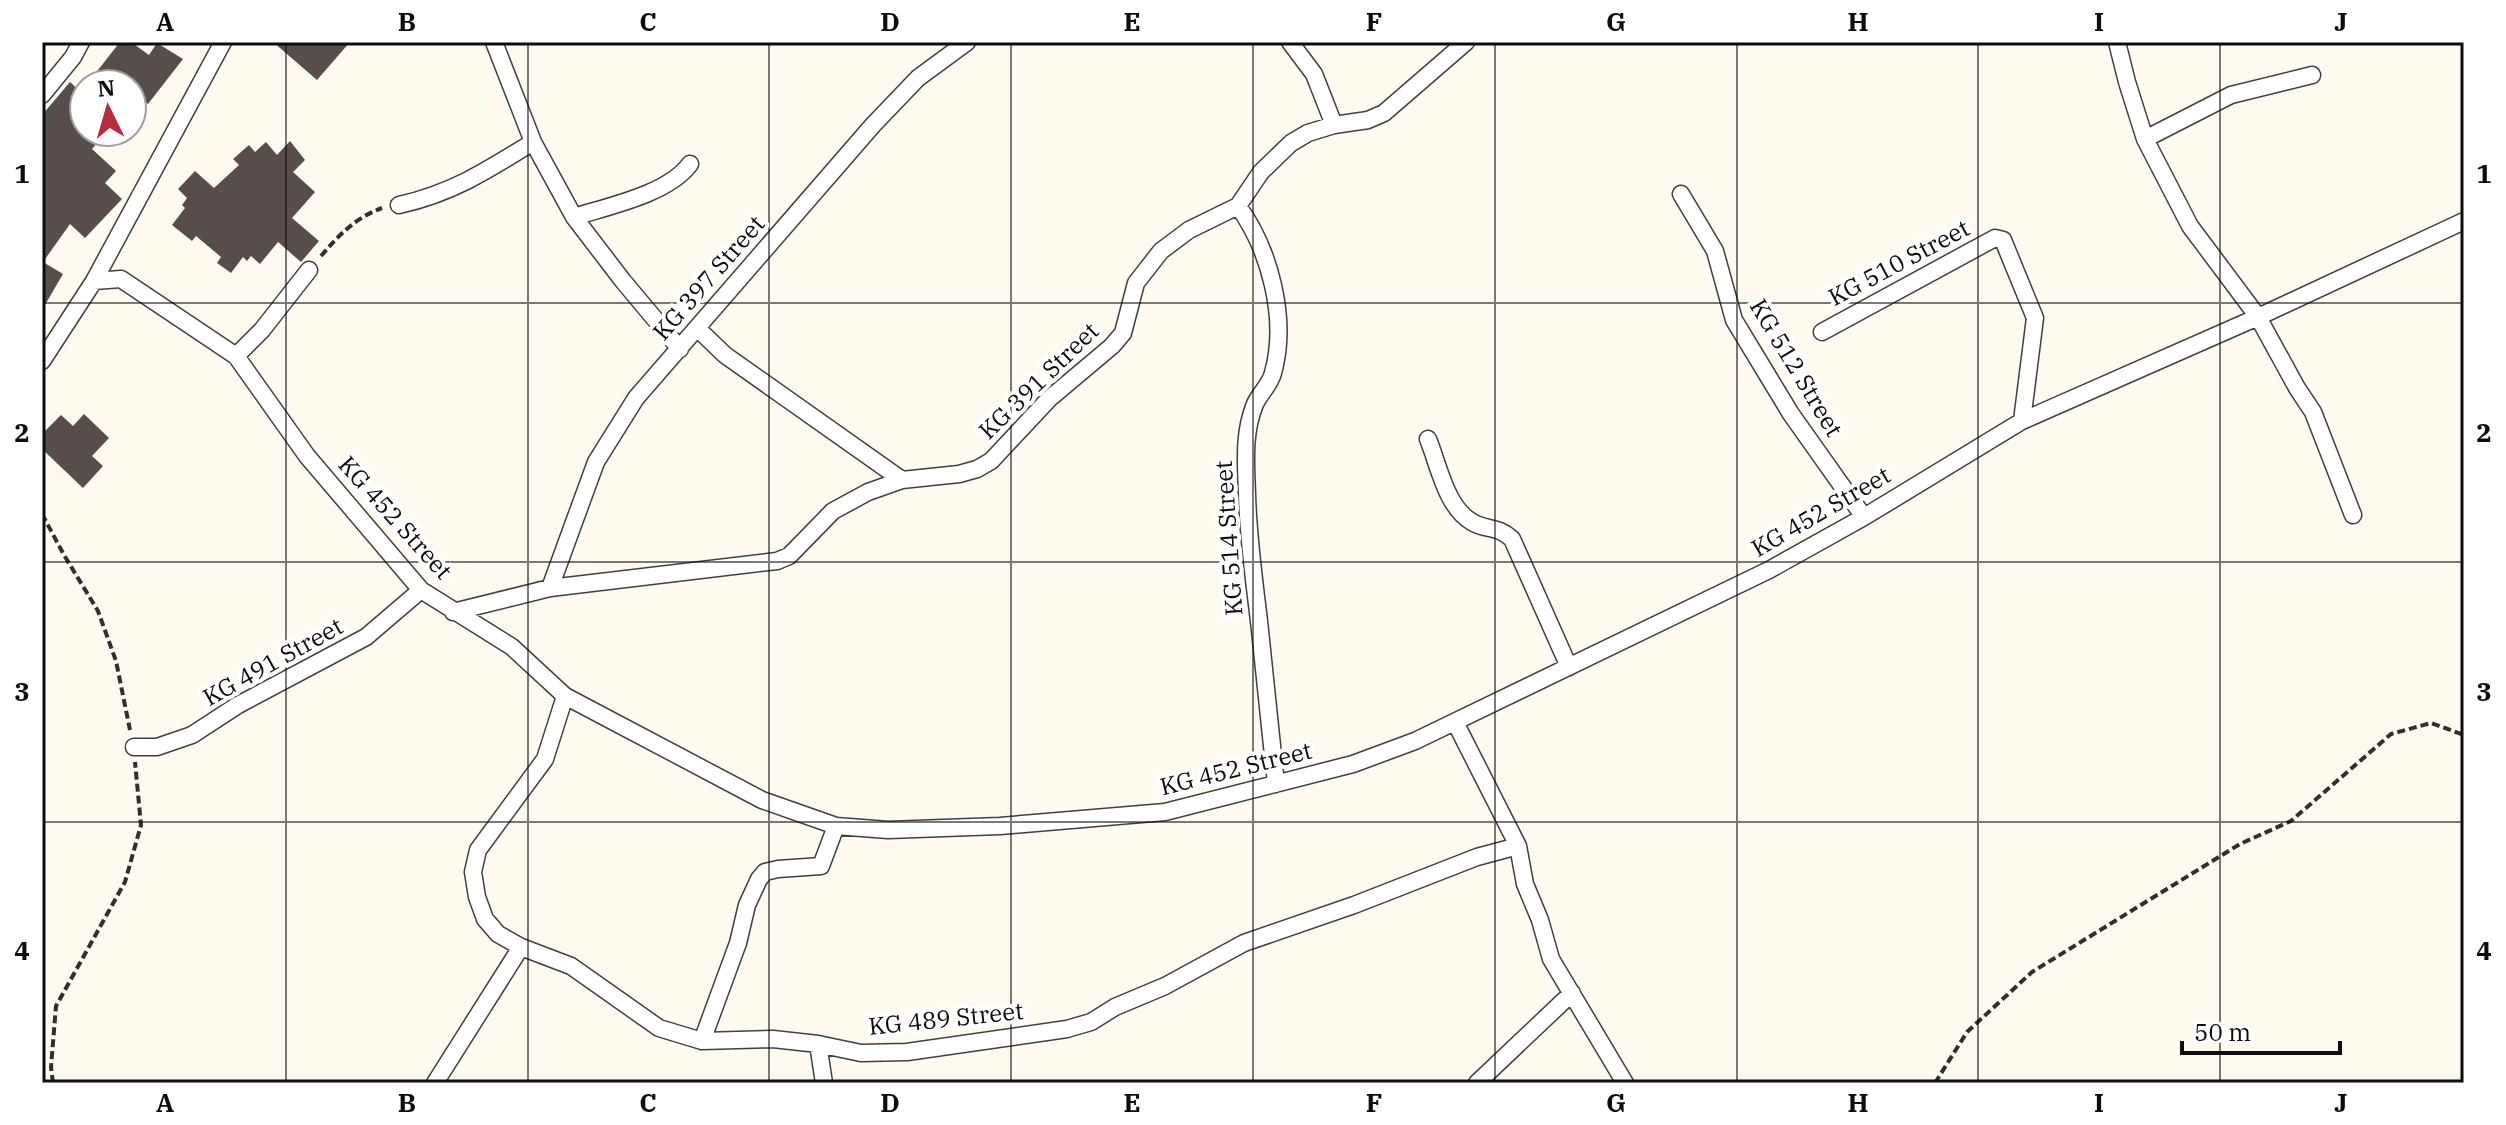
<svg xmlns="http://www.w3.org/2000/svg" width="2506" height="1125" viewBox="0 0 2506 1125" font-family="'IBM Plex Serif',serif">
<rect width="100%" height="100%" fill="#fefaef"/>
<path fill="#564e4a" d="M120 42H131L149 55 157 43 183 59 148 104 144 101 132 117V84H87Z
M273 42H350L317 80Z
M70 82 84 95V132L98 142 92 149 116 171 105 183 122 199 85 238 70 224 43 262 63 274 42 310V115Z
M290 141 305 160 293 172 315 192 292 218 319 241 301 262 278 242 260 264 251 256 247 261 243 257 231 273 217 263 221 257 196 236 192 241 172 225 185 208 182 205 187 198 178 189 195 171 214 188 239 165 233 159 249 145 255 152 266 142 277 155Z
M84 414 109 438 92 456 103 466 83 488 42 449V434L61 415 73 426Z"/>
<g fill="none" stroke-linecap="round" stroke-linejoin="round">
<g stroke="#404040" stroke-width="19">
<path id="minor" d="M494 42 533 142 574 217 623 281 680 349
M1290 42 1314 74 1334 125
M2117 42 2127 82 2145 139 2190 226 2258 317 2297 388 2313 412 2353 515
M42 95 73 57 81 42
M2145 139 2231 95 2312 75
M1681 194 1715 251 1734 320 1791 414 1864 517
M399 205C453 193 488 170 533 142
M1238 206C1270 250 1288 319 1273 373 1270 385 1260 393 1255 404 1243 433 1246 464 1247 494 1248 537 1254 579 1259 621 1265 675 1270 730 1276 784
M574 217C609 206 668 194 690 164
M94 281 121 279 236 356 307 456 421 590 512 647 565 696 762 800 836 826 888 830 1000 826 1165 812 1353 764 1415 741 1769 570 1864 517 2022 421 2258 317 2464 221
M698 329 725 355 902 480
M1822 332 1995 238 2003 240 2035 318 2022 421
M236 356 262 330 309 270
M42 361 94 281 223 42
M1428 439C1439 466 1446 507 1472 522 1487 531 1497 525 1512 539L1569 667
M550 588 596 462 636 398 873 125 918 78 967 42
M453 612 550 588 777 561 789 556 833 511 868 492 902 480 959 474 977 469 991 461 1049 399 1112 346 1123 333 1136 283 1161 251 1189 230 1238 206 1261 172 1291 143 1308 133 1334 125 1368 120 1384 113 1466 42
M565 696 545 759 478 850 473 872 477 897 485 919 498 934 521 947 571 966 659 1028 702 1041 773 1039 818 1044 861 1053 907 1052 1067 1029 1091 1022 1115 1007 1165 986 1244 943 1354 905 1477 857 1518 846
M1455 722 1518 846 1525 884 1540 920 1551 959 1625 1083
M134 747H157L192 735 238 705 366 637 421 590
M702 1041 738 943 747 905 759 879 765 872 778 869 821 866 836 826
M818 1044 824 1083
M435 1083 521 947
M1477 1083 1572 993"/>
</g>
<path stroke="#2f2f2f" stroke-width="4" stroke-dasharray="8 4" stroke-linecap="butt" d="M321 256C339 235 355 218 382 208
M42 514 64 555 98 611 116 661 130 730
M53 1083 51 1067 56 1006 125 882 141 825 135 762
M1935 1083 1967 1032 2032 972 2240 844 2291 821 2391 734 2431 723 2464 735"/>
<use href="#minor" stroke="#fff" stroke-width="16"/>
</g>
<path fill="none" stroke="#0d0d0d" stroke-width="2" stroke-opacity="0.55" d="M286 42V1083M528 42V1083M769 42V1083M1011 42V1083M1253 42V1083M1495 42V1083M1737 42V1083M1978 42V1083M2220 42V1083M42 303H2464M42 562H2464M42 822H2464"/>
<g text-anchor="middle" stroke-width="8" stroke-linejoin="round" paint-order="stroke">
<g font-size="24" fill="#0d0d0d" stroke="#fff">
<text transform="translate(1899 263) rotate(-28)" y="8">KG 510 Street</text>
<text transform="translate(709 278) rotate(-49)" y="8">KG 397 Street</text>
<text transform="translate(1796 368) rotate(59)" y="8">KG 512 Street</text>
<text transform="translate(1039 381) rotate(-44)" y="8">KG 391 Street</text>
<text transform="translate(1821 512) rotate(-30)" y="8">KG 452 Street</text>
<text transform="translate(395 518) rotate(48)" y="8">KG 452 Street</text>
<text transform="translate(1229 538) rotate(-94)" y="8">KG 514 Street</text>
<text transform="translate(273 662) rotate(-29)" y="8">KG 491 Street</text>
<text transform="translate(1236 769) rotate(-14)" y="8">KG 452 Street</text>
<text transform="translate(946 1019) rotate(-6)" y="8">KG 489 Street</text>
</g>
</g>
<rect width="2506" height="1125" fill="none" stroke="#ffffff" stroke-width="88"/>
<g transform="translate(108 108) rotate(355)"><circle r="38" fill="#ffffff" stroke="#9e9e9e" stroke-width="2"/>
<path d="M0-6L14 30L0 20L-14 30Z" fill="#b72c3a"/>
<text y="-12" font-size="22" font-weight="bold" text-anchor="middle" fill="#0d0d0d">N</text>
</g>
<path d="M2182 1041v12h158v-12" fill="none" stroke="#0d0d0d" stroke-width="4"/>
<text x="2194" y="1041" font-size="24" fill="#0d0d0d" stroke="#ffffff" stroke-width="6" paint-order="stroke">50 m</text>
<rect x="44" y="44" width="2418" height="1037" fill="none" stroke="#0d0d0d" stroke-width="3"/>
<g font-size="26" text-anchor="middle" font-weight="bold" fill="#0d0d0d">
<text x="165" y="31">A</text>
<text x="407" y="31">B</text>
<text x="648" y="31">C</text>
<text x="890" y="31">D</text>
<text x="1132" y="31">E</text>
<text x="1374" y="31">F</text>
<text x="1616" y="31">G</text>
<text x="1858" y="31">H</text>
<text x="2099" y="31">I</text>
<text x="2341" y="31">J</text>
<text x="22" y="183">1</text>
<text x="2484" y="183">1</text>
<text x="22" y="442">2</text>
<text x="2484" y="442">2</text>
<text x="22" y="701">3</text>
<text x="2484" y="701">3</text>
<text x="22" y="960">4</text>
<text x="2484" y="960">4</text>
<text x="165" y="1112">A</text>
<text x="407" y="1112">B</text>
<text x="648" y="1112">C</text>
<text x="890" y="1112">D</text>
<text x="1132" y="1112">E</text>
<text x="1374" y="1112">F</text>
<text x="1616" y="1112">G</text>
<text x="1858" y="1112">H</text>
<text x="2099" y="1112">I</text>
<text x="2341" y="1112">J</text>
</g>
</svg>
